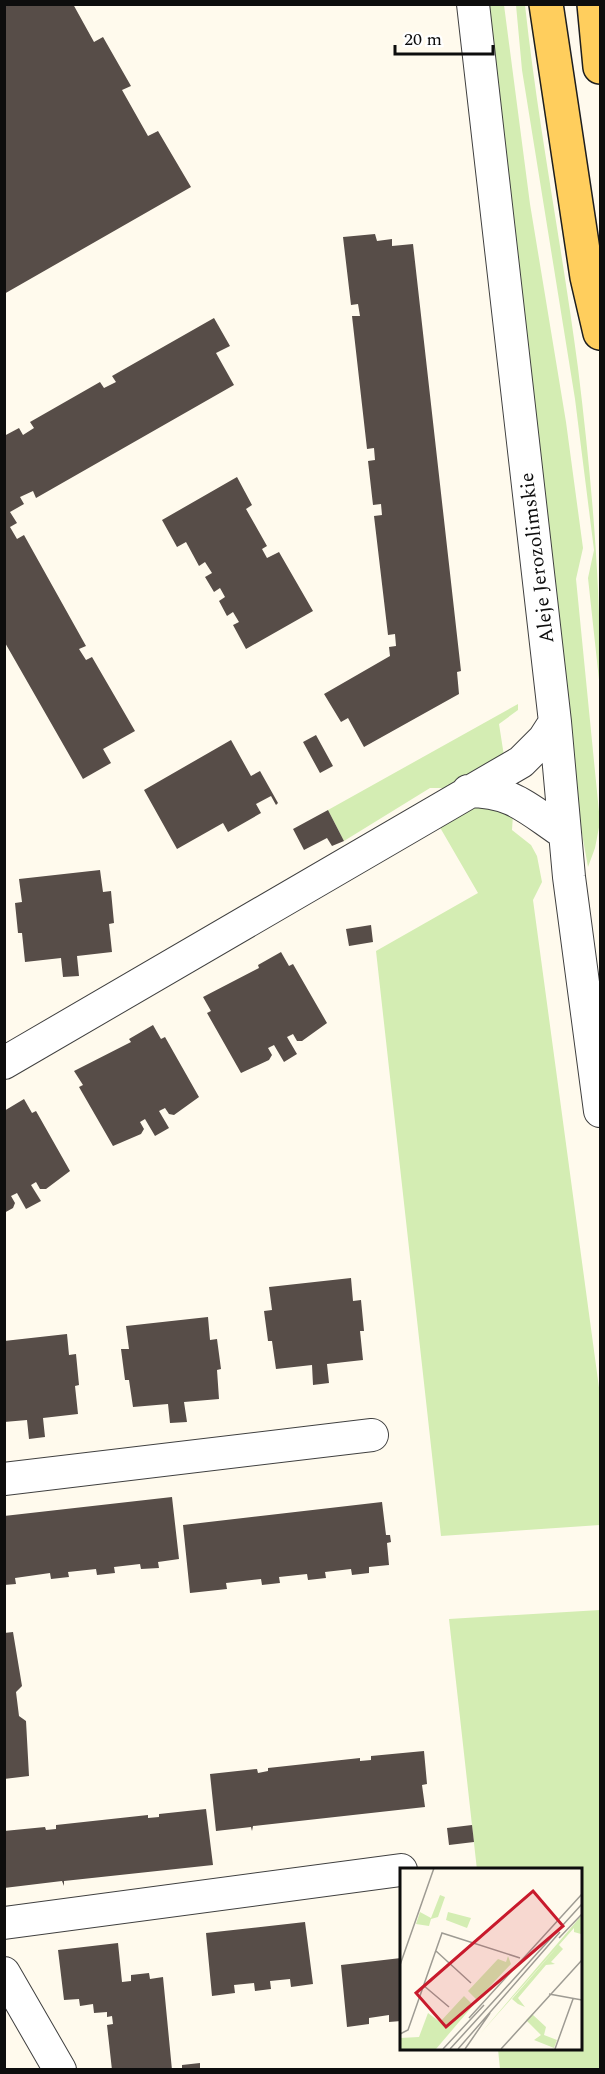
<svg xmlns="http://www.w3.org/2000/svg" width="605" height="2074" viewBox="0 0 605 2074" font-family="Spectral,serif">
<rect width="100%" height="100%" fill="#fffaed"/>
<path fill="#d4edb3" d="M487 5H504L530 204 566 422 583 548 576 579 600 822 595 848 588 867 577 806Z
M516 5H525C538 126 562 246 578 368 591 474 601 582 600 689L588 578 594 550 575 399 522 70Z
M518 704V710L499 724 504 756 447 788H430L344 841 328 810Z
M485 804 513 815 512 830 531 845 537 856 542 882 533 900 600 1395V1525L441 1536 376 951 478 893 438 824 468 807Z
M600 1610V2069H500L498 2049 580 2048V1870H477L449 1619Z"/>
<path fill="#574d48" d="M4 4H73L94 42 103 37 131 86 122 90 148 136 158 131 191 187 4 294Z
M375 234 377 241 392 239V246L413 244 461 671 457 672 459 694 364 747 348 718 341 722 324 694 390 656 389 647 396 646 395 634 388 635 374 516 382 515 381 504 373 505 368 461 375 460 374 448 367 449 352 316H360L358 304 351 305 343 237Z
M214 318 230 346 216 353 234 385 36 498 33 491 20 497 24 504 10 512 17 523 10 527 17 539 24 535 86 646 79 649 86 660 92 657 135 731 103 749 111 763 83 779 4 641V436L19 428 23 435 34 428 30 422 100 382 104 388 116 382 112 376Z
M237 477 252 505 246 509 267 546 262 549 267 558 279 552 313 611 246 649 233 625 239 622 233 612 227 616 219 601 225 597 220 588 214 592 205 577 212 573 205 562 199 566 186 542 177 547 162 520Z
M316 735 333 766 320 773 303 742Z
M231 740 251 776 260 771 278 803 276 805 271 796 256 804 261 813 228 832 223 823 177 849 144 790Z
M328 810 344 841 332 846 327 838 304 850 293 829Z
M100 870 103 892 111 891 114 923 109 924 112 952 77 956 79 976 63 977 61 958 25 962 22 933H18L15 903 22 902 19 879Z
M371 925 373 942 349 946 346 929Z
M281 952 289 966 293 964 327 1023 302 1041H297L293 1034 287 1037 297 1054 284 1062 274 1045 268 1048 272 1055 269 1060 241 1073 207 1013 211 1011 203 997 259 968 258 965Z
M153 1025 161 1039 165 1037 199 1097 174 1115 169 1114 165 1108 159 1111 169 1128 155 1136 145 1119 140 1122 144 1129 141 1134 113 1146 79 1087 83 1085 74 1071 131 1042 129 1039Z
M24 1099 32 1113 36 1111 70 1171 46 1189H40L36 1182 31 1185 41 1201 26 1209 17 1193 11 1196 15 1203 13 1208 4 1213V1111Z
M351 1278 353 1301 361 1300 364 1331H360L363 1360 327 1364 329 1383 313 1385 312 1365 276 1369 272 1341H268L264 1311 272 1310 269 1287Z
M208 1317 210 1340 217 1339 221 1369 217 1370 219 1399 184 1402 187 1422 170 1423 168 1404 133 1407 129 1380H125L121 1349H129L126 1326Z
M67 1334 69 1355 76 1354 79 1385 75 1386 78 1414 43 1418 45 1437 29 1439 27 1420 4 1422V1341Z
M172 1497 179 1559 158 1562 159 1568 141 1569 140 1564 114 1567 115 1573 97 1575 96 1569 68 1572 69 1577 51 1579 50 1573 15 1578 16 1584 4 1585V1516Z
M382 1502 386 1535H390L391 1542 387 1543 389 1565 369 1567V1573L352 1575 351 1569 325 1572 326 1578 308 1580 307 1574 279 1577 280 1583 262 1585 261 1579 226 1583 227 1589 190 1593 183 1525Z
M13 1632 22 1686 16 1692 19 1716 26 1721 29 1776 4 1779V1633Z
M424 1751 427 1784 422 1785 425 1807 253 1826 252 1831 251 1827 216 1831 210 1774 257 1769 258 1773 268 1771V1768L360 1758V1761L371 1760V1756Z
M206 1809 213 1865 64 1881V1886L62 1881 4 1888V1831L45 1827 46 1830 56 1829V1825L148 1815V1818L159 1817V1814Z
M472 1825 474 1842 449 1845 447 1828Z
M305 1922 313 1984 291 1987 290 1979 270 1981 271 1989 255 1991 254 1983 234 1985 235 1993 212 1996 206 1933Z
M118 1943 122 1982 131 1981V1975L149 1973 150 1979 163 1977 172 2070H112L107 2025 113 2024 112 2016 107 2017V2012L94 2013 93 2004 80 2006 79 1999 64 2000 58 1950Z
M401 1958V2021L389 2022V2015L369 2018V2024L347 2027 341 1965Z
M200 2063V2070H182V2065Z"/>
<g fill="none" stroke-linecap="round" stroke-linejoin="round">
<g stroke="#404040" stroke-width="34">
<path id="street" d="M473 4 555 722 569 877 600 1111
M468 791C513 791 528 809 564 833
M4 1063 521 762 544 739 555 722
M4 1479 372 1435
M4 1923 401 1870
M4 1973 60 2070"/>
</g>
<g stroke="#1e1e1e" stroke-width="36">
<path id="primary" d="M546 4 587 277 600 333
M594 4 600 67"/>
</g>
<use href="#street" stroke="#fff" stroke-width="32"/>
<use href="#primary" stroke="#ffce5d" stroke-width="33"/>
</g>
<g text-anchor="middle" stroke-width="6" stroke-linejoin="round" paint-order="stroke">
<g font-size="20" fill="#0d0d0d" stroke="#fff">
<text transform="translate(536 558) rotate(-97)" y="7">Aleje Jerozolimskie</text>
</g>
</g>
<g transform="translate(400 1868)">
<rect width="182" height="182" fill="#fffaed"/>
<path d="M40 27 45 29 38 49 31 51 29 58 16 56 20 44 31 50ZM48 44 71 50 67 60 46 52ZM181 48V66L174 64V60L80 166ZM159 77 163 81 151 94 155 96 146 97 118 130 125 139 118 136 112 131ZM108 88 111 96 77 132 68 123 98 91 106 94ZM64 128 72 136 76 134 36 181H0V170L19 169 28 145 40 154ZM132 146 146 159 144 167 157 172 154 180 134 172 141 167 126 152Z" fill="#d4edb3"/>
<path fill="none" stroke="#9e9b93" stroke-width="1.5" d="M159 70 182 46M36 83 71 115M0 97 34 0M23 117 49 139M149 126 182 132M69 150 182 26M0 166 8 162 42 65 120 90M43 181 84 137M50 181 182 36M58 181 160 64M65 181 90 145M101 181 182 92M155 181 173 131"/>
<path fill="#c81a2c" fill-opacity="0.15" stroke="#c81a2c" stroke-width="3" d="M133 23 163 58 46 159 16 125Z"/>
<rect width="182" height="182" fill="none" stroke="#0d0d0d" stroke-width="3"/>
</g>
<rect width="605" height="2074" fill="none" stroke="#0d0d0d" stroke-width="12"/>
<path d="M395 45v9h98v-9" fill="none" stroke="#0d0d0d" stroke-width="3"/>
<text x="404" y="45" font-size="18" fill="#0d0d0d" stroke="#ffffff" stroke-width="4.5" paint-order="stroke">20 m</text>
</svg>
